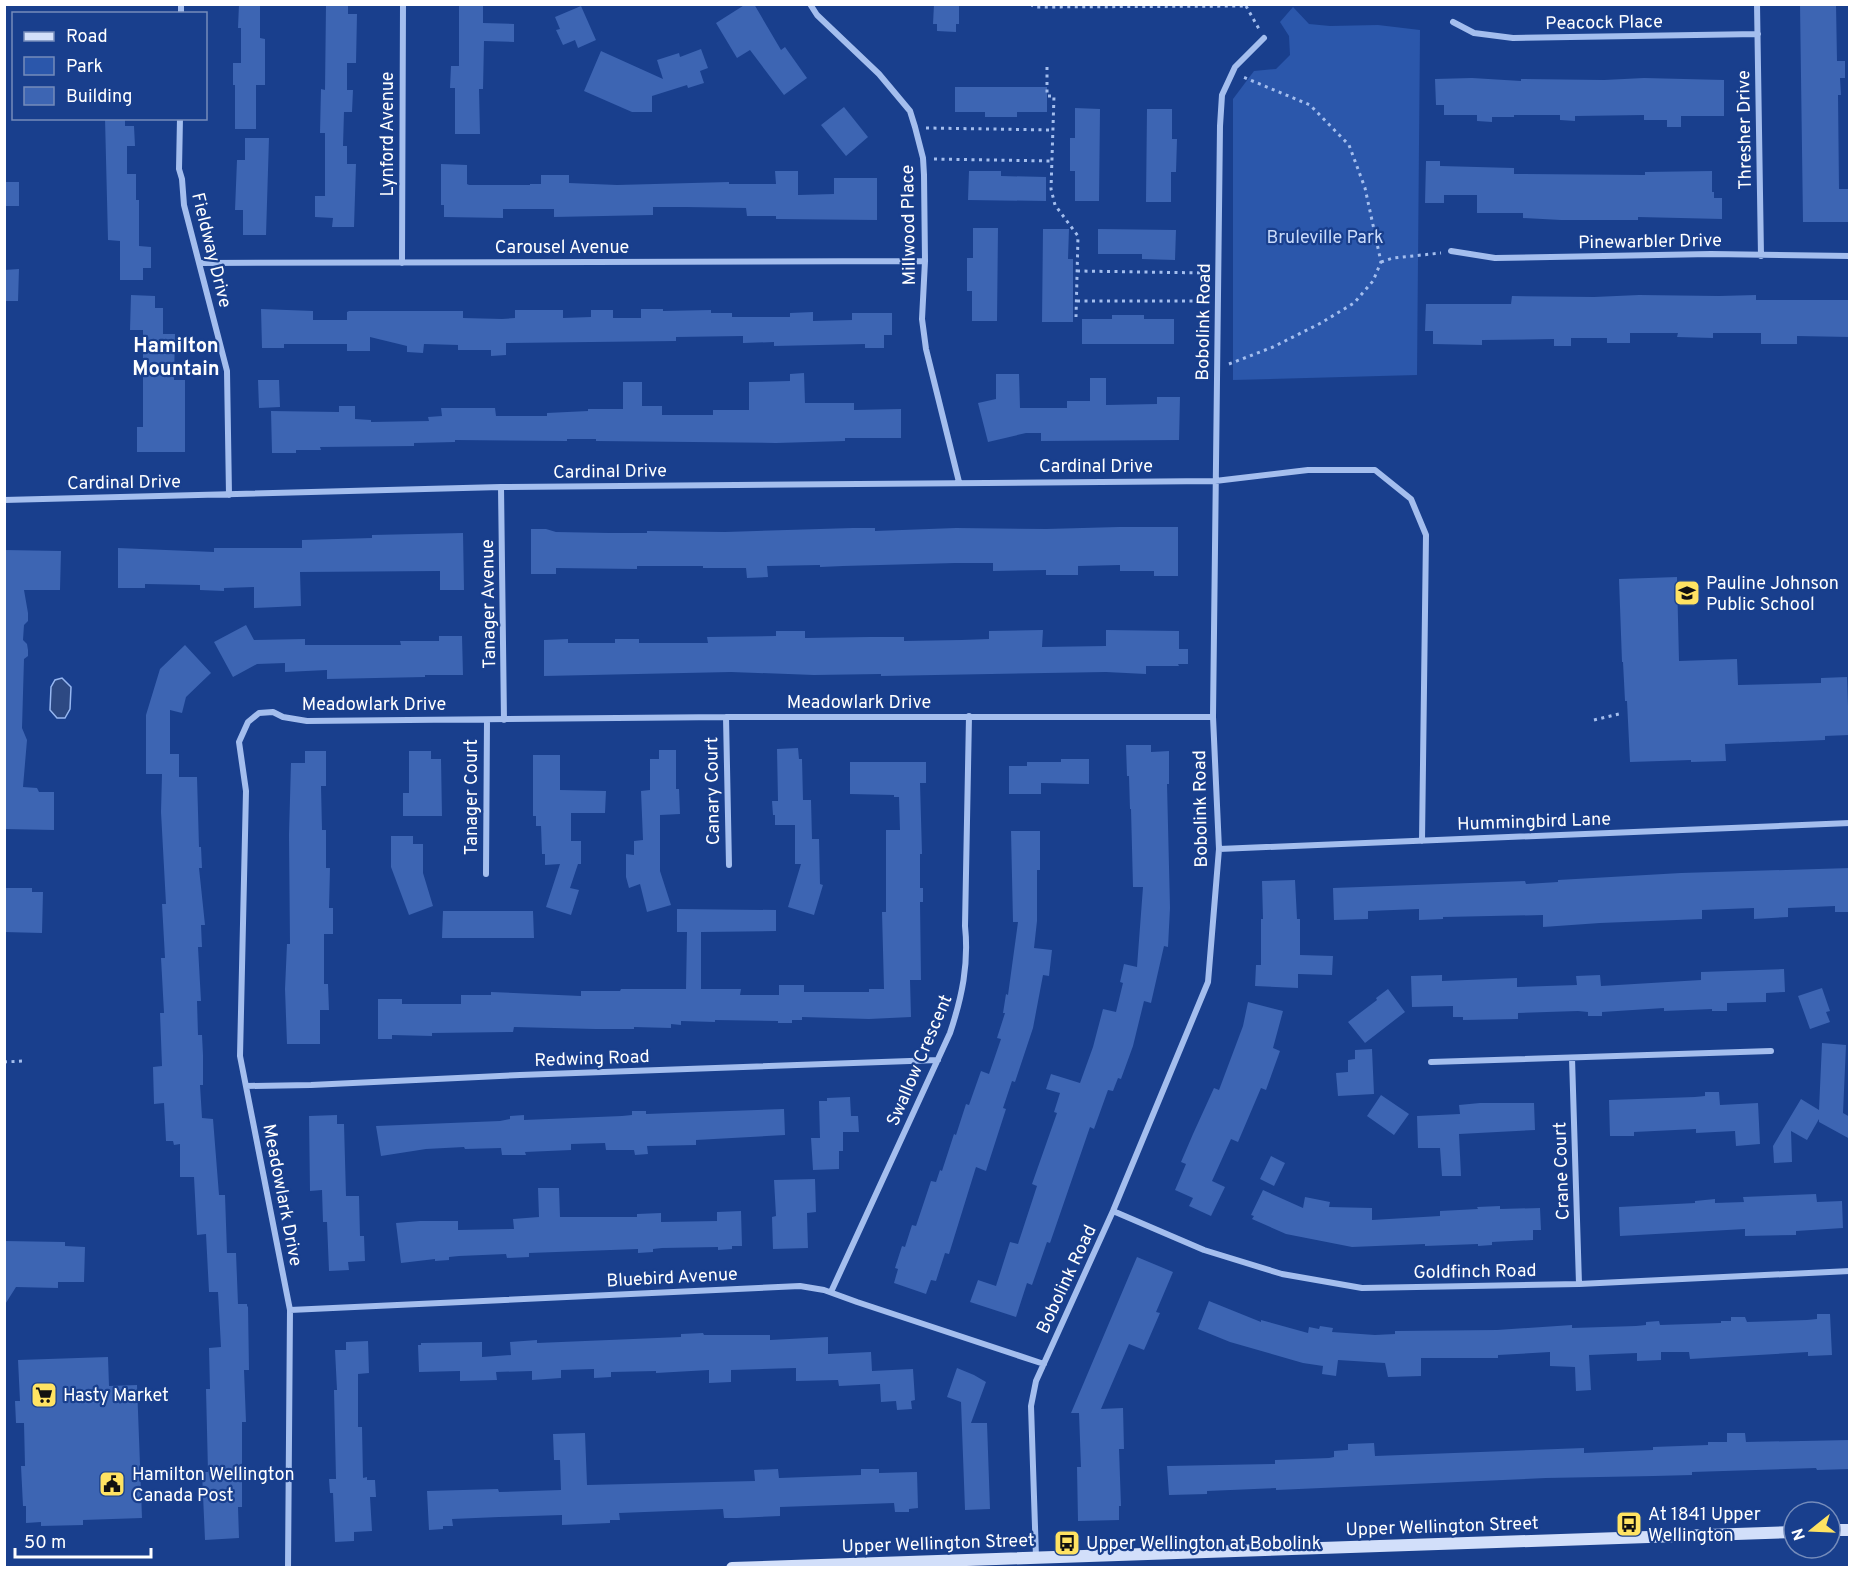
<svg xmlns="http://www.w3.org/2000/svg" width="1854" height="1572" viewBox="0 0 1854 1572" font-family="Overpass,sans-serif">
<rect width="100%" height="100%" fill="#193f8d"/>
<path fill="#2b57ab" d="M1293 7 1309 24 1330 26 1378 25 1420 30 1417 375 1233 380V99L1254 71 1276 69 1290 55 1289 36 1280 22Z"/>
<path fill="#2d4983" stroke="#97b7f1" stroke-width="1.5" d="M62 678 71 687 70 709 65 718H57L50 710 51 687 55 680Z"/>
<path fill="#3d65b3" d="M239 4H260V38L265 39V85H256V129H235V85H233V63H241V28H238Z
M326 4H348V14H357L356 63H347V90H353L352 112H344L343 146H347V164H356L354 227H332L333 218 315 217V196H325V133H320L321 89 325 90Z
M459 4H483V23L514 24V42L484 41 483 89H479L480 134H455V88H450L451 66H459Z
M746 4H754L781 50 785 47 807 78 784 95 750 50 737 58 716 23Z
M934 4H959V24H956V32L937 31V24H933Z
M1800 4H1836L1837 61H1845V78H1840L1841 95H1838L1839 189H1848V222H1803Z
M581 6 596 40 578 48 575 40 563 45 556 30 560 29 555 17Z
M701 49 708 68 700 71 704 83 688 88 687 85 652 96V112H632L584 91 601 51 663 79 657 60 679 53 680 57Z
M1472 78 1521 81V79L1604 80 1644 78 1724 80V116H1681V127H1667V120H1644V115L1575 116V121L1560 120V115H1514V117H1492V122L1477 121V115H1444V105H1436L1435 79Z
M955 87H1047V112H1017V117H985V112H955Z
M844 107 868 137 846 156 821 125Z
M1075 108 1100 109 1099 201H1075V171H1070V138H1075Z
M1147 109H1172V139H1177L1176 172H1171V202H1146Z
M105 118H125V126H134L135 146H127V174H136V200H139V246L151 247V268H143V280H120V241L108 240Z
M245 138H269L266 235H243V210H235L237 160H245Z
M1426 161H1440V166L1514 168V174L1645 175V172L1712 171V192H1714V198H1722V219L1638 217V220H1561L1523 218V213H1477V195H1444V203H1425Z
M441 164 467 165V184L469 185H530V184H541V175H569V183L617 185 729 182V184H776L775 171H798V195L834 194V178H877V220L776 219V216H747L746 208 686 207H653V215L554 217V209H503V218L444 217V205H441Z
M969 171H1001V176L1046 177V201L968 200Z
M4 182H19V206H4Z
M973 228H998L997 321H972V291H967V258H973Z
M1043 229H1069L1068 259H1073V322H1042Z
M1098 229 1176 230 1175 260 1142 259V254H1098Z
M19 269 18 301H4V270Z
M131 295 155 296V308H163V334H175L174 380H185V452H137V427H143V330H130Z
M1639 295 1719 296 1756 295V300H1850V337L1797 336V344H1761V333H1713V338L1677 337 1678 333H1630V343H1607V338H1571V346H1554V339L1482 340V345L1433 344V331H1425L1426 304H1511L1512 296 1594 297Z
M261 309 313 311V320H347V312L349 311H463V318L502 319 515 318V310H563V318L591 317V310H613V318H641V309H663V311L711 310V313H732V317H790V313L813 312V321L852 320V313H892V335H884V348H865V344L774 346V342L743 343V336L676 337V341L506 343V355L491 356V350H458V345L424 344 423 353 407 352V346L370 337V351H347V344H284V348H262Z
M1112 315H1144V319H1174V344H1082V319H1112Z
M804 373 805 403H854V410L901 409V438H845V441L776 443 596 441V439H567V441L455 440V442L414 443V446L320 447 321 450H296V453H272L271 411 339 412V406H355V419L371 420V422L429 421 428 417 442 416 441 408H495L496 416H547V413L588 411V409H623V382H642V406H662V415H713V410H749V382L790 381V374Z
M996 374H1019L1020 408H1067V401H1090V378H1106V405L1157 404V397H1180L1179 440 1041 441V433H1026L988 442 978 403 996 399Z
M258 380H279L280 407 259 408Z
M1119 527H1178V576H1154V571H1120V565L1078 566V575H1046V570L993 571V563H955L843 566 820 567V565L767 566 768 577 747 578 746 568H703V566H637V569L556 568V574H531V529H546L556 532 609 533H647V531L725 532 853 528H875V531L956 528 1046 529Z
M463 533 464 590H440V571L300 572 301 606 254 608V587L224 588V591L200 590V585L145 584V588H118V548L214 552V548H302V540L372 538V535Z
M4 550 61 551 60 590H24L28 613V621L24 625 23 640 27 644 28 650V656L24 659 22 728 27 740 23 787 37 788 39 792H54V830L4 829Z
M1677 577 1679 661 1737 659 1738 685 1821 683V678L1847 677 1849 735 1825 736V740L1725 744 1726 761 1691 762V760L1630 762 1627 701H1625L1623 662H1622L1619 579Z
M246 625 254 640 305 639V645H401L400 641H439V636H462L463 675H425V677L327 679V670L285 672V663L257 664 233 677 214 642Z
M1043 630 1042 647 1106 646V630L1179 631V649H1188V664H1178L1179 666H1146V674L1106 672 881 676V674L814 675 731 672 544 676V640L568 639V643H615V639H639V643H708L707 637 776 636V631H805V638L870 637H904V641L961 640 989 639V631Z
M185 645 211 673 186 697 182 713 170 710V754H179V777H197L199 847H201L202 868H199L205 925H201L202 947H198L201 1001H197L198 1035H202L203 1055V1085H200L202 1118 213 1119 219 1195H225L227 1253H236L238 1304H247V1307L248 1306 249 1370H244L246 1422H242V1507H238L239 1538 205 1540 202 1472H208L206 1389H210L209 1348 221 1347 218 1292H209L206 1234 197 1235 194 1177H180V1144L174 1145 173 1141H166L164 1103 154 1104 153 1067 162 1066 160 1013H164L161 958H165L162 904H166L161 812 162 774H146V715L160 669Z
M1126 745H1151V752L1169 751V784H1167L1170 908 1168 947 1164 946 1151 1003 1144 1001 1133 1046 1121 1079 1118 1078 1113 1091 1108 1090 1094 1129 1090 1127 1050 1243 1047 1242 1032 1285 1027 1283 1016 1317 970 1302 978 1280 996 1286 1010 1242 1018 1244 1037 1186 1032 1184 1057 1113 1054 1112 1060 1093 1046 1089 1051 1074 1080 1083 1093 1047 1103 1009 1116 1012 1123 983 1120 982 1124 964 1137 967 1143 887H1133L1131 809H1130L1129 776H1127Z
M798 748 799 759H802L803 800H811L812 839H819L820 884 823 885 814 915 788 907 801 864H795V825H775V815H773L772 801H778L777 749Z
M659 750H676V789H679L680 814 660 815V871L671 905 647 912 640 884 629 888 626 877V854L634 855V841L643 840 641 791 650 790V759H659Z
M305 751H326V786H321L322 830H326V868H330L329 908H333V934H324V984H328L329 1010H320V1044H287L285 989 287 944H290L289 835 291 763H305Z
M409 751H431V759H441L442 816H403V793H409Z
M533 755H560V790L606 791 605 813H571V841H581V864H578L570 888 579 890 571 915 546 907 560 864 545 865V854H542L541 826H536V816H533Z
M1061 759H1089V784L1041 783V794H1009V766H1027V762H1061Z
M850 762H926V783H920L922 854H920V888H923V902H920L921 980H910L911 1017 869 1019 802 1017V1020H792V1023H778V1021L715 1020V1022L681 1021V1025L671 1024V1028L634 1027V1029H595L514 1027 513 1032 432 1033V1036L392 1035V1039H378V999H402V1004H461V995H491V992L581 996V991H620L621 989H686L687 932H677V909L776 910V931L701 932V989H741L740 995H779V985H804V992H869V989H884L882 912H886V830H900L899 797H894V795L850 794Z
M1011 831H1040V870H1037V921L1034 948 1052 950 1049 976 1043 975 1033 1028 1015 1082 1012 1081 1003 1108 1006 1109 986 1171 976 1167 949 1254 945 1253 936 1281 931 1280 926 1294 894 1283 898 1269 895 1268 902 1246 905 1247 912 1225 916 1226 931 1181 936 1182 940 1170 942 1171 954 1134 956 1135 966 1104 969 1105 981 1071 989 1074 1001 1039 997 1038 1005 1013H1003L1006 994 1008 995 1018 922H1013Z
M391 836H413V844H423V873L433 906 409 915 391 867Z
M1850 868V912H1835V906L1788 908V917L1754 919V908L1702 910V919L1600 923 1543 927V915L1443 917V919L1419 920V909L1368 911V919L1334 920 1333 888 1525 881 1526 884 1558 882V880L1681 873Z
M1295 880 1297 919H1300V955L1333 956 1332 975 1298 974V988L1255 986 1256 965H1261V919H1263L1262 881Z
M4 888H32V892H43L42 933 4 932Z
M443 911H533L534 938H442Z
M1784 969 1785 992 1766 993V1002L1727 1003V1011H1712V1009L1664 1011V1008L1602 1012V1016H1588V1012L1578 1011 1518 1013V1019L1463 1020V1017H1453V1006L1412 1007 1411 976 1442 975V981L1517 978V987L1577 985 1576 976 1600 975 1601 986 1701 980V972Z
M1822 988 1830 1011 1826 1012 1830 1022 1810 1029 1798 996Z
M1388 989 1405 1012 1365 1043 1348 1022 1377 1000 1376 998Z
M1248 1002 1283 1011 1273 1048 1280 1051 1266 1090 1261 1088 1238 1142 1231 1139 1212 1181 1225 1187 1211 1216 1189 1206 1193 1198 1175 1190 1186 1164 1181 1162 1193 1134 1214 1088 1219 1090 1243 1026Z
M1822 1043 1846 1045 1843 1113 1850 1117V1139L1819 1122V1119L1807 1140 1791 1131 1792 1162 1774 1163 1773 1146 1801 1099 1819 1110Z
M1372 1049 1374 1094 1338 1096 1336 1073 1348 1072V1060L1355 1059V1050Z
M1705 1092H1719L1720 1105 1758 1103 1760 1144 1736 1146 1735 1131 1696 1133V1129L1634 1132V1136H1610L1609 1100 1695 1097 1705 1096Z
M1381 1095 1409 1114 1394 1135 1367 1116Z
M850 1097 851 1116H858L859 1132H843V1151H839V1169L813 1170 811 1138H820L819 1101H827V1098Z
M1480 1103H1534L1535 1130 1459 1134 1461 1176H1442L1440 1148H1418L1417 1116 1460 1114 1459 1105Z
M784 1109 785 1135 696 1140V1145L647 1146 648 1154 635 1155 634 1150H606L605 1143 571 1144V1150L525 1152 526 1155H502L501 1148 465 1149 464 1147 426 1149 381 1156 376 1126 500 1121 510 1119V1116L524 1115V1120L622 1116 632 1115V1111H646V1114Z
M337 1115V1124H344L346 1196H359L360 1236H364L365 1261 348 1262 349 1270 329 1271 327 1222H323L322 1190 310 1191 309 1116Z
M1271 1156 1285 1163 1274 1186 1260 1179Z
M815 1179 816 1212 807 1213 808 1248 773 1249 772 1217 776 1216 774 1180Z
M538 1188H559L560 1217H637V1214L661 1213V1222L717 1221V1212L741 1211 742 1246H732V1249L718 1250V1247L662 1248 653 1249V1252L638 1253V1249L529 1253V1257L507 1258 506 1254 459 1256 449 1257V1260L435 1261V1259L401 1263 396 1223 420 1221H458V1230L514 1229 513 1219 539 1217Z
M1263 1190 1303 1208 1305 1197 1330 1202 1329 1207 1372 1208V1220L1440 1216V1211L1478 1209 1477 1207 1500 1206V1209L1540 1208 1541 1230H1533V1240L1492 1242V1245L1478 1246V1244L1425 1246V1244L1352 1247 1286 1234 1252 1219 1254 1216 1251 1215Z
M1816 1194 1817 1202 1842 1201 1843 1228 1796 1231V1235L1745 1236V1229L1620 1236 1619 1207 1695 1203V1201L1715 1199V1203L1744 1202 1743 1197Z
M4 1241 65 1242V1246L85 1247 84 1282H58V1288L16 1287 4 1306Z
M1137 1257 1173 1272 1156 1312 1160 1313 1144 1350 1129 1344 1101 1409 1123 1408 1124 1449H1119L1121 1506H1119V1520L1078 1521 1077 1467H1081L1079 1413H1071Z
M1209 1301 1261 1322V1320L1308 1333 1309 1327 1319 1329 1320 1326 1333 1328 1332 1332 1375 1335 1395 1334V1331L1497 1330 1572 1325V1328L1636 1326 1646 1325V1322L1659 1321 1660 1325 1721 1323V1321H1731V1317H1745L1747 1322 1807 1320 1817 1319V1314H1830L1832 1355 1808 1356V1352L1690 1359 1689 1352H1661V1360L1637 1361V1353L1589 1355 1591 1390 1576 1391 1575 1367 1550 1366V1352L1498 1355V1358H1421V1376L1388 1377 1385 1363 1338 1360 1336 1376 1322 1374 1323 1366 1303 1363 1230 1342 1198 1329Z
M703 1333 704 1335H770V1340L828 1337V1354L871 1352 872 1371 913 1369 915 1400 911 1401 912 1409 897 1410 896 1401 881 1402 880 1384 839 1386 838 1380 796 1381V1368L731 1370V1382L709 1383V1370L656 1373V1371L611 1372V1377L594 1378V1369L561 1370V1378L532 1380V1371L496 1372 497 1380 460 1381V1371L419 1372 418 1345H421V1343L482 1342V1357L511 1355 510 1342 537 1340V1343L681 1337V1334Z
M368 1341 369 1373 358 1374V1427H362L363 1478 367 1477V1480H375L376 1497H370L372 1531 354 1532V1541L335 1542 333 1493H330L329 1479H336L334 1390H337L335 1350H346V1342Z
M108 1357 109 1386 137 1385 142 1518 83 1520V1525L41 1526V1522L26 1523V1506H23L21 1466H25L24 1423H16L15 1401H20L18 1360Z
M957 1368 974 1375 986 1382 971 1423H987L990 1509 965 1510 961 1402 947 1397Z
M585 1433 587 1485 755 1481 754 1470 778 1469 779 1478 861 1475V1469H879V1473L917 1472 918 1508 909 1509V1512H895L894 1503 780 1507V1516L737 1518H724L723 1509 619 1513 620 1520H610V1523L562 1525V1515L499 1517 452 1519 453 1526H443V1529L429 1530 427 1491 498 1489 499 1492 561 1490 560 1460H554L553 1434Z
M1727 1433H1745L1746 1442 1850 1440V1469L1817 1470 1816 1468 1692 1472V1475L1654 1476 1546 1478 1276 1490V1488L1207 1491V1494L1169 1495 1167 1466 1275 1464V1460L1329 1458 1334 1457V1451L1348 1450V1444L1374 1443 1375 1456 1584 1448V1453L1653 1450V1447L1708 1445V1442H1727Z"/>
<g fill="none" stroke-linecap="round" stroke-linejoin="round">
<path stroke="#a4beee" stroke-width="3" stroke-dasharray="3 4.5" stroke-linecap="butt" d="M1031 4 1034 7 1246 6
M1246 6 1259 29
M1047 67V96H1054L1051 189 1055 205 1078 236 1076 317
M926 128 1053 130
M934 159 1052 161
M1381 262 1393 258 1441 253
M1077 271 1207 273
M1077 301H1207
M1229 364 1273 347 1321 323 1354 303 1373 281 1381 262 1365 188 1349 145 1310 105 1243 77
M1594 720 1619 714
M4 1062 24 1061"/>
<path stroke="#a4beee" stroke-width="6" d="M810 4 817 15 879 74 910 111 915 127 923 158 924 175 925 261 922 319 926 349 959 482
M1757 4 1761 256
M181 14V4
M1453 22 1474 33 1513 38 1758 34
M180 118 179 169 182 179 184 205 227 371 229 495
M1451 251 1495 258 1711 254 1850 256
M199 263 925 261
M402 263 403 4
M501 487 504 720
M4 500 501 487 1215 481 1308 470H1375L1411 499 1426 535 1422 841
M726 717 729 865
M1219 849 1850 823
M486 874 487 720
M1572 1058 1579 1284
M1431 1062 1771 1051
M246 1086 311 1085 520 1075 938 1060
M1113 1211 1204 1250 1282 1274 1362 1288 1579 1284 1850 1271
M831 1292 950 1033C962 997 969 964 965 926L969 716
M290 1310 800 1286 824 1290 857 1302 1044 1364
M1036 1557 1031 1406 1036 1381 1113 1211 1208 982 1219 849 1213 717 1220 126 1222 95 1235 67 1264 38
M288 1568 290 1310 240 1056 246 791 239 742 248 722 259 713 273 712 283 717 307 721 726 717H1213"/>
<path stroke="#d2dffa" stroke-width="12" d="M1830 1530H1850
M732 1568 1794 1532"/>
</g>
<defs>
<g id="school-square" transform="scale(1.35)"><rect x="-9" y="-9" width="18" height="18" rx="4" fill="#ffe362" stroke="#193f8d"/><path d="M0-5L7-2L0 1L-7-2ZM-4 1L0 2.5L4 1V4Q0 6-4 4Z" fill="#111"/></g>
<g id="supermarket-square" transform="scale(1.35)"><rect x="-9" y="-9" width="18" height="18" rx="4" fill="#ffe362" stroke="#193f8d"/><path d="M-6-5.5h2.5l.6 2H6L4.5 2H-2.5L-4.4-4H-6ZM-1.5 3.2a1.3 1.3 0 1 0 .1 0ZM3 3.2a1.3 1.3 0 1 0 .1 0Z" fill="#111"/></g>
<g id="civic-square" transform="scale(1.35)"><rect x="-9" y="-9" width="18" height="18" rx="4" fill="#ffe362" stroke="#193f8d"/><path d="M-.6-6.5H3V-4.5H.6V-3L4-1V1h2V6H-6V1h2V-1L-.6-3ZM-1.2 2.5V6h2.4V2.5Z" fill="#111"/></g>
<g id="bus-square" transform="scale(1.35)"><rect x="-9" y="-9" width="18" height="18" rx="4" fill="#ffe362" stroke="#193f8d"/><path d="M-5-6H5V4H4V6H2V4H-2V6H-4V4H-5ZM-3.5-4V0h7V-4ZM-3.5 1.2v1.5H-2V1.2ZM2 1.2v1.5H3.5V1.2Z" fill="#111"/></g>
</defs>
<g fill-rule="evenodd">
<use href="#school-square" x="1687" y="593"/>
<use href="#supermarket-square" x="44" y="1395"/>
<use href="#civic-square" x="112" y="1484"/>
<use href="#bus-square" x="1629" y="1524"/>
<use href="#bus-square" x="1067" y="1543"/>
</g>
<g text-anchor="middle" stroke-width="4.5" stroke-linejoin="round" paint-order="stroke">
<g font-size="18" fill="#fff" stroke="#193f8d">
<text transform="translate(1604 22) rotate(-1)" y="6">Peacock Place</text>
<text transform="translate(1744 130) rotate(-91)" y="6">Thresher Drive</text>
<text transform="translate(387 134) rotate(-90)" y="6">Lynford Avenue</text>
<text transform="translate(908 225) rotate(-91)" y="6">Millwood Place</text>
<text transform="translate(1650 241) rotate(-1)" y="6">Pinewarbler Drive</text>
<text x="562" y="253">Carousel Avenue</text>
<text transform="translate(212 250) rotate(76)" y="6">Fieldway Drive</text>
<text transform="translate(1203 322) rotate(-89)" y="6">Bobolink Road</text>
<text x="1096" y="472">Cardinal Drive</text>
<text transform="translate(610 471) rotate(-1)" y="6">Cardinal Drive</text>
<text transform="translate(124 482) rotate(-1)" y="6">Cardinal Drive</text>
<text transform="translate(488 604) rotate(-91)" y="6">Tanager Avenue</text>
<text x="859" y="708">Meadowlark Drive</text>
<text x="374" y="710">Meadowlark Drive</text>
<text transform="translate(712 791) rotate(-91)" y="6">Canary Court</text>
<text transform="translate(471 797) rotate(-90)" y="6">Tanager Court</text>
<text transform="translate(1200 809) rotate(-91)" y="6">Bobolink Road</text>
<text transform="translate(1534 821) rotate(-2)" y="6">Hummingbird Lane</text>
<text transform="translate(592 1058) rotate(-2)" y="6">Redwing Road</text>
<text transform="translate(919 1060) rotate(-67)" y="6">Swallow Crescent</text>
<text transform="translate(1561 1171) rotate(-92)" y="6">Crane Court</text>
<text transform="translate(283 1195) rotate(79)" y="6">Meadowlark Drive</text>
<text transform="translate(1475 1271) rotate(-1)" y="6">Goldfinch Road</text>
<text transform="translate(672 1277) rotate(-3)" y="6">Bluebird Avenue</text>
<text transform="translate(1066 1279) rotate(-65)" y="6">Bobolink Road</text>
<text transform="translate(1442 1526) rotate(-2)" y="6">Upper Wellington Street</text>
<text transform="translate(938 1543) rotate(-2)" y="6">Upper Wellington Street</text>
</g>
<g font-size="18" fill="#cadbfa" stroke="#193f8d">
<text x="1325" y="243">Bruleville Park</text>
</g>
<g font-size="18" fill="#fff" stroke="#193f8d" text-anchor="start">
<text x="1706" y="589">Pauline Johnson<tspan x="1706" dy="21">Public School</tspan></text>
<text x="63" y="1401">Hasty Market</text>
<text x="132" y="1480">Hamilton Wellington<tspan x="132" dy="21">Canada Post</tspan></text>
<text x="1648" y="1520">At 1841 Upper<tspan x="1648" dy="21">Wellington</tspan></text>
<text x="1086" y="1549">Upper Wellington at Bobolink</text>
</g>
<g font-size="20" font-weight="bold" fill="#fff" stroke="#193f8d">
<text x="176" y="352">Hamilton<tspan x="176" dy="23">Mountain</tspan></text>
</g>
</g>
<rect width="1854" height="1572" fill="none" stroke="#ffffff" stroke-width="12"/>
<rect x="12" y="12" width="195" height="108" fill="#193f8d" stroke="#758cbb" stroke-width="1.5"/>
<rect x="24" y="32" width="30" height="9" fill="#d2dffa" stroke="#758cbb" stroke-width="1.5"/>
<text x="66" y="42" font-size="18" fill="#ffffff">Road</text>
<rect x="24" y="57" width="30" height="18" fill="#2b57ab" stroke="#758cbb" stroke-width="1.5"/>
<text x="66" y="72" font-size="18" fill="#ffffff">Park</text>
<rect x="24" y="87" width="30" height="18" fill="#3d65b3" stroke="#758cbb" stroke-width="1.5"/>
<text x="66" y="102" font-size="18" fill="#ffffff">Building</text>
<g transform="translate(1812 1530) rotate(252)"><circle r="28" fill="#193f8d" stroke="#758cbb" stroke-width="1.5"/>
<path d="M0-4.5L10 22L0 15L-10 22Z" fill="#ffe362"/>
<text y="-9" font-size="16" font-weight="bold" text-anchor="middle" fill="#ffffff">N</text>
</g>
<path d="M15 1548v9h136v-9" fill="none" stroke="#ffffff" stroke-width="3"/>
<text x="24" y="1548" font-size="18" fill="#ffffff" stroke="#193f8d" stroke-width="4.5" paint-order="stroke">50 m</text>
</svg>
